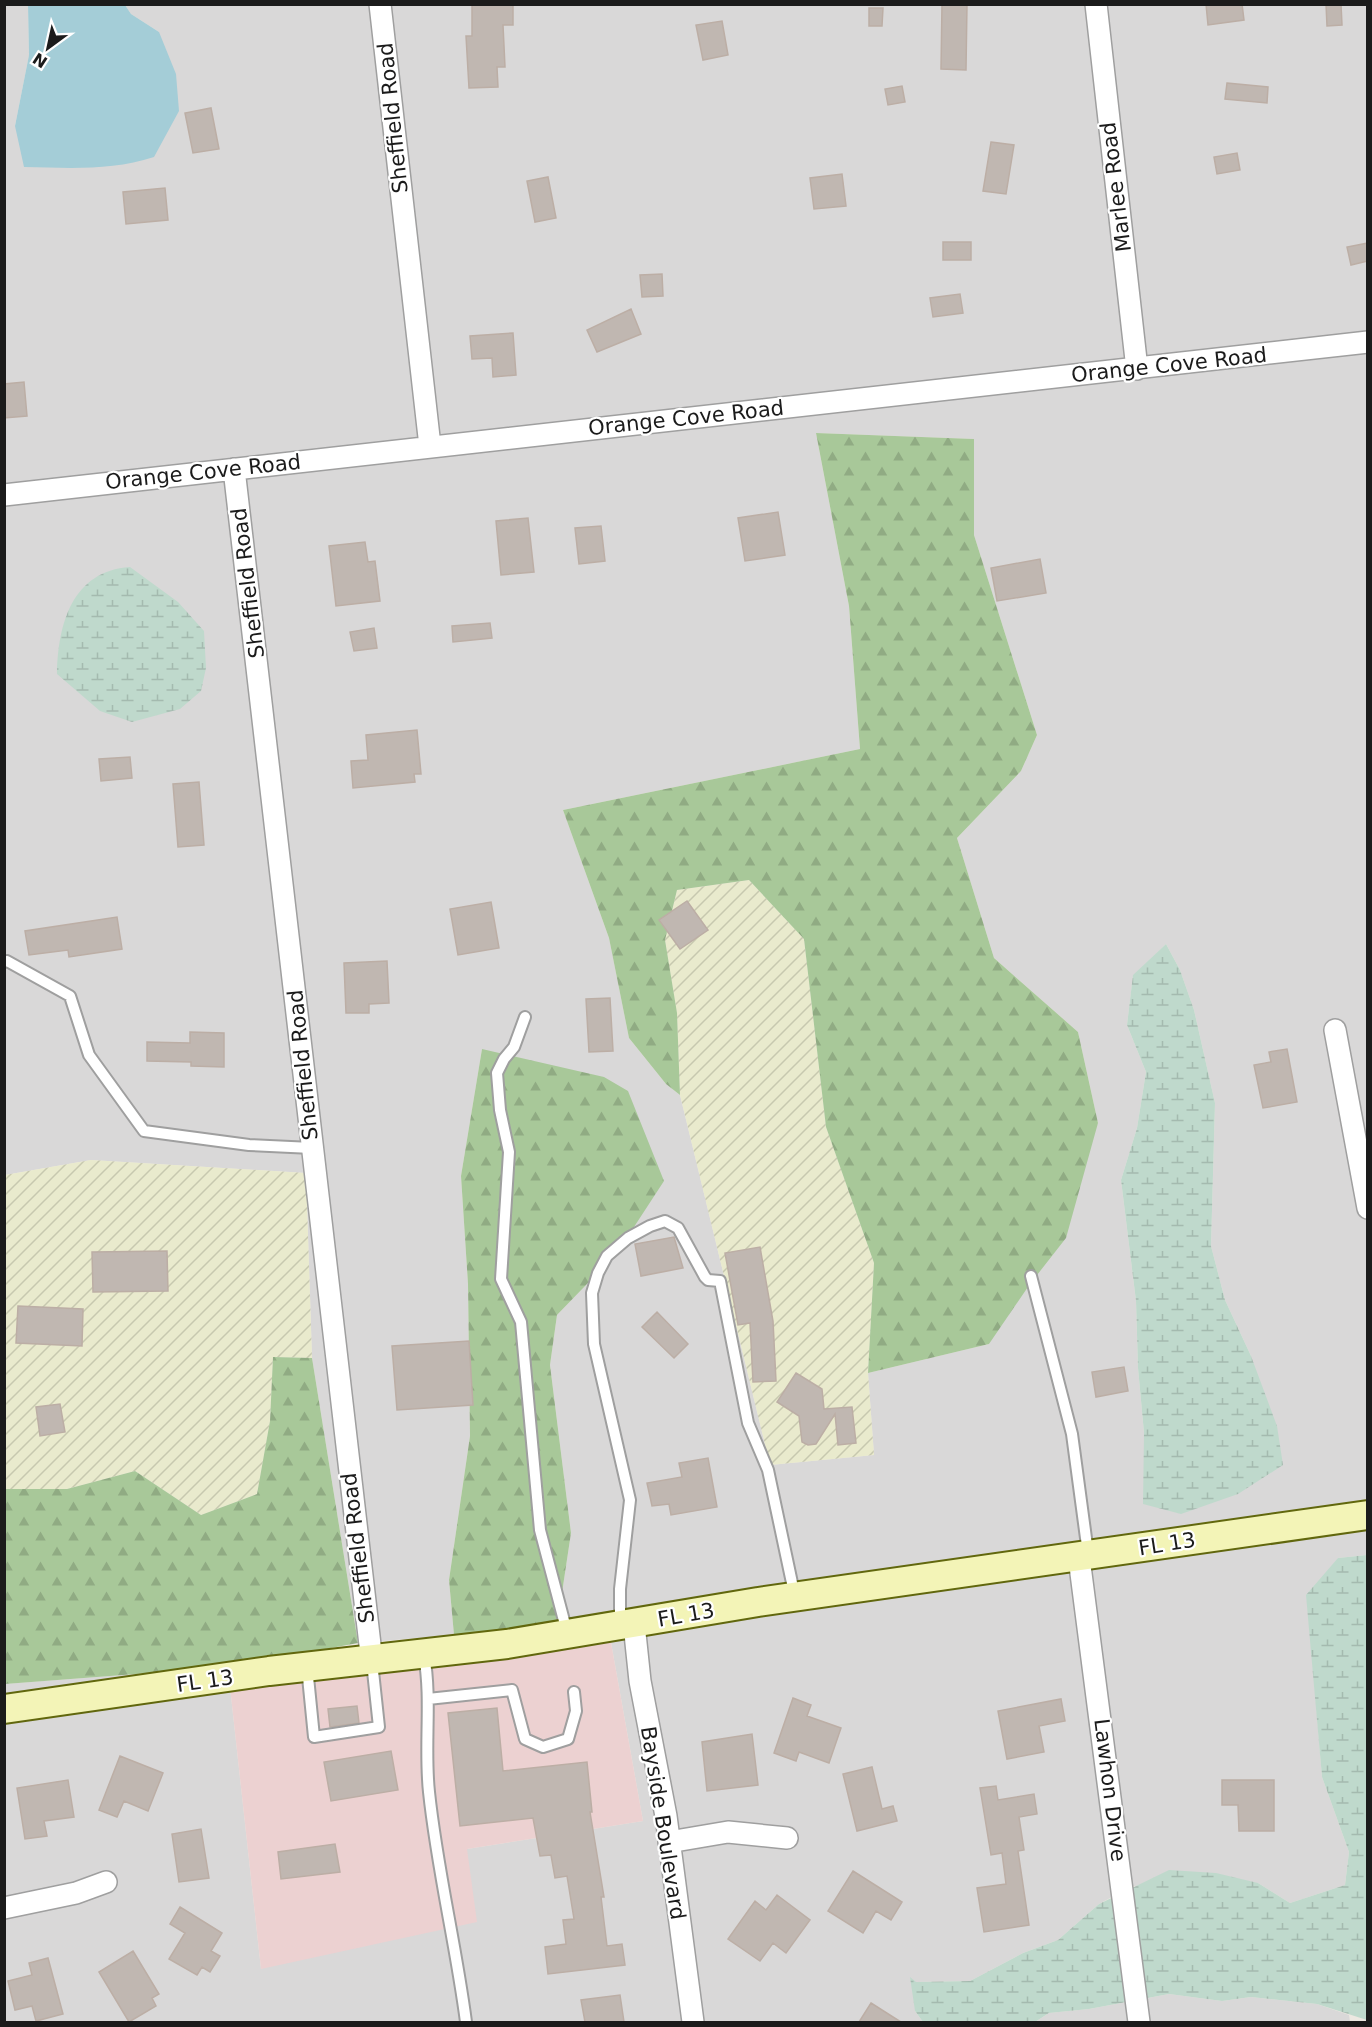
<svg xmlns="http://www.w3.org/2000/svg" width="1372" height="2027" viewBox="0 0 1372 2027" font-family="'DejaVu Sans',sans-serif">
<defs>
<pattern id="farmland-furrows" width="10" height="10" patternUnits="userSpaceOnUse" patternTransform="scale(1.5)"><rect width="10" height="10" fill="#e9eacd"/><path d="M-1 1l2-2M0 10L10 0M9 11l2-2" fill="none" stroke="#c7c8af"/></pattern>
<pattern id="forest-firs" width="22" height="20" patternUnits="userSpaceOnUse" patternTransform="scale(1.5)"><rect width="22" height="20" fill="#a8c899"/><path d="M5 1l3.5 6h-7zM16 11l3.5 6h-7z" fill="#90ab83"/></pattern>
<pattern id="wetland-marsh" width="20" height="14" patternUnits="userSpaceOnUse" patternTransform="scale(1.5)"><rect width="20" height="14" fill="#bfd9cc"/><path d="M1 5h8M5 5V1M11 12h8M15 12V8" fill="none" stroke="#a4baaf"/></pattern>
</defs>
<rect width="100%" height="100%" fill="#ece8e1"/>
<path fill="#d9d8d8" fill-rule="evenodd" d="M5 5H28L29 55 15 126 159 32 131 14 125 5H1367V1505L557 1626 571 1533 550 1365 557 1315 617 1253 482 1049 461 1176 468 1284 470 1436 449 1580 454 1635 358 1643 312 1358 306 1173 91 1160 5 1175ZM816 433 974 439V535L1037 735 1021 771 957 838 994 958 1078 1032 1098 1123 989 1344 868 1373 874 1455 770 1465 680 1095 666 1084 629 1038 609 938 563 810 860 749 849 606ZM1166 944 1180 970 1194 1010 1215 1103 1211 1246 1225 1300 1251 1356 1144 1433 1138 1368 1136 1301 1121 1180 1137 1128 1146 1072 1127 1025 1133 976Z
M1367 1525V1555L1338 1558 1311 1642 1322 1777 1349 1852 1345 1885 1290 1903 1258 1883 1132 1886 1099 1904 1058 1940 1023 1953 970 1981 916 1982 915 2011 923 2022H5L4 1719 230 1687 261 1969 467 1849 643 1821 610 1637Z
M228 1667 5 1699 4 1684Z
M1169 1994 1222 2001 1251 1997 1317 2004 1349 2015 1350 2022H1035L1049 2013 1089 2009Z"/>
<path fill="#ecd1d1" d="M610 1637 643 1821 467 1849 477 1922 261 1969 230 1687Z"/>
<path fill="url(#farmland-furrows)" d="M749 880 804 939 826 1127 874 1263 868 1373 874 1455 770 1465 680 1095 677 1014 665 940 677 890Z
M91 1160 306 1173 312 1358 273 1357 270 1421 257 1494 201 1515 135 1471 67 1489H5V1175Z"/>
<path fill="url(#forest-firs)" d="M816 433 974 439V535L1037 735 1021 771 957 838 994 958 1078 1032 1098 1123 1066 1238 1030 1284 989 1344 868 1373 874 1263 826 1127 804 939 749 880 677 890 665 940 677 1013 680 1095 666 1084 629 1038 609 938 563 810 860 749 849 606Z
M482 1049 604 1077 628 1091 664 1181 617 1253 557 1315 550 1365 571 1533 557 1626 454 1635 449 1580 470 1436 468 1284 461 1176Z
M273 1357 312 1358 358 1643 228 1667 5 1684V1489H67L135 1471 201 1515 257 1494 270 1421Z"/>
<path fill="url(#wetland-marsh)" d="M130 567 178 602 204 631 206 668 201 691 180 709 132 722 100 711 57 674C58 624 72 571 130 567Z
M1166 944 1180 970 1194 1010 1215 1103 1211 1246 1225 1300 1251 1356 1277 1426 1283 1465 1238 1494 1181 1514 1143 1504 1144 1433 1138 1368 1136 1301 1121 1180 1137 1128 1146 1072 1127 1025 1133 975Z
M1367 1555V2020L1317 2004 1251 1997 1222 2001 1169 1994 1089 2009 1049 2013 1035 2022H923L915 2011 910 1977 916 1982 970 1981 1023 1953 1058 1940 1099 1904 1169 1870 1216 1873 1258 1883 1290 1903 1345 1885 1349 1852 1322 1777 1306 1595 1338 1558Z"/>
<path fill="#a4cdd7" d="M28 5H125L131 14 159 32 176 74 179 111 154 157C111 171 69 168 24 167L15 126 29 55Z"/>
<path fill="#c0b7b1" stroke="#bcaea5" stroke-width="1.5" d="M472 4H513V25H503L505 67H497L498 87 469 88 466 36H472Z
M942 4H967L966 70 941 69Z
M1206 4H1242L1244 20 1208 25Z
M1326 4H1341L1342 25 1327 26Z
M869 8H883L882 26H869Z
M722 21 728 55 703 60 696 25Z
M1227 83 1268 87 1267 103 1225 99Z
M902 86 905 102 888 105 885 89Z
M211 108 219 149 193 153 185 113Z
M991 142 1014 145 1006 194 983 191Z
M1237 153 1240 170 1217 174 1214 157Z
M842 174 846 206 814 209 810 178Z
M548 177 556 218 535 222 527 181Z
M165 188 168 220 126 224 123 192Z
M943 242H971V260H943Z
M1368 243V261L1351 265 1347 247Z
M662 274 663 296 642 297 640 275Z
M960 294 963 313 933 317 930 298Z
M631 309 641 334 597 352 587 330Z
M513 333 516 375 493 377 492 358 472 359 470 336Z
M24 382 27 416 4 418V384Z
M778 512 785 555 745 561 738 518Z
M528 518 534 572 501 575 496 521Z
M601 526 605 561 579 564 575 528Z
M365 542 368 562 375 561 380 601 336 606 329 546Z
M1040 559 1046 593 997 601 991 568Z
M490 623 492 638 453 642 452 626Z
M374 628 377 648 354 651 350 632Z
M417 730 421 774H414L415 782 353 788 351 761 368 760 366 735Z
M130 757 132 778 101 781 99 759Z
M199 782 204 845 178 847 173 784Z
M687 901 708 930 680 949 659 920Z
M491 902 499 948 458 955 450 909Z
M117 917 122 949 69 957 68 950 29 955 25 931Z
M387 961 389 1003 369 1004V1013H346L344 963Z
M610 998 613 1051 589 1052 586 999Z
M190 1032 224 1033V1067L191 1066V1062L147 1061V1042L190 1043Z
M1287 1049 1297 1102 1263 1108 1254 1065 1271 1062 1269 1052Z
M674 1237 683 1268 641 1276 635 1244Z
M760 1247 773 1321 776 1381 753 1382 750 1323 738 1325 725 1253Z
M167 1251 168 1291 93 1292 92 1252Z
M18 1306 83 1309 82 1346 16 1343Z
M657 1312 688 1344 674 1358 642 1327Z
M469 1341 473 1405 397 1410 392 1346Z
M1124 1367 1128 1391 1096 1397 1092 1372Z
M796 1373 822 1389 824 1409 852 1407 856 1443 838 1445 835 1414 816 1444 808 1445 802 1442 799 1416 777 1402Z
M60 1404 65 1432 40 1436 36 1407Z
M708 1458 717 1507 671 1515 669 1504 652 1506 647 1483 682 1477 679 1463Z
M793 1698 811 1705 807 1716 841 1728 829 1763 799 1752 796 1761 774 1753Z
M1061 1699 1065 1721 1039 1726 1044 1752 1007 1759 998 1711Z
M357 1706 359 1723 330 1727 328 1709Z
M497 1708 503 1771 587 1762 592 1812H590L604 1897H601L607 1946 622 1944 625 1965 548 1974 545 1947 566 1944 563 1920 574 1919 567 1876 555 1878 551 1855 540 1856 533 1818 460 1826 448 1713Z
M752 1734 758 1785 707 1791 702 1742Z
M391 1751 398 1790 331 1801 324 1762Z
M120 1756 163 1773 148 1811 124 1801 117 1817 99 1810Z
M872 1767 882 1809 893 1806 897 1821 857 1831 843 1774Z
M68 1780 74 1817 44 1821 47 1836 25 1839 17 1788Z
M1222 1780H1274V1831H1239L1238 1805H1222Z
M996 1786 998 1800 1034 1794 1037 1814 1019 1817 1024 1850 1018 1851 1029 1925 984 1932 977 1888 1006 1884 1002 1853 991 1855 980 1788Z
M201 1829 209 1878 179 1882 172 1834Z
M335 1844 340 1872 281 1879 278 1852Z
M853 1871 902 1902 891 1920 876 1911 863 1933 828 1911Z
M777 1895 810 1920 786 1953 773 1943 760 1961 728 1939 755 1901 766 1910Z
M180 1907 222 1933 211 1951 220 1956 210 1972 202 1967 197 1975 169 1959 185 1933 170 1924Z
M133 1951 159 1994 152 1998 156 2006 129 2022 99 1972Z
M48 1958 63 2014 36 2021 32 2006 15 2010 8 1981 32 1975 29 1963Z
M620 1995 624 2022H585L581 2000Z
M871 2003 901 2022H859Z"/>
<g fill="none" stroke-linecap="round" stroke-linejoin="round">
<g stroke="#9f9f9f" stroke-width="14">
<path id="lane" d="M4 962 7 961 70 996 89 1055 144 1131 249 1145 312 1148
M525 1017 514 1047 504 1059 497 1073 500 1110 509 1152 501 1279 521 1322 540 1530 567 1632
M1031 1276 1072 1434 1088 1553
M620 1622V1589L630 1500 594 1344 592 1293 598 1273 607 1256 628 1238 650 1226 665 1221 678 1228 705 1277 708 1280 720 1281 748 1423 768 1470 795 1597
M424 1655C432 1700 424 1746 429 1792 437 1869 456 1945 466 2022
M307 1667 314 1737 379 1727 372 1662
M428 1699 512 1690 525 1739 543 1747 568 1739 576 1711 574 1692"/>
</g>
<g stroke="#9f9f9f" stroke-width="24">
<path id="street" d="M380 4 430 446
M1096 4 1137 369
M234 469 372 1662
M4 495 1368 342
M1335 1030 1368 1208
M1079 1558 1139 2022
M634 1624 640 1681 666 1816 693 2022
M669 1842 728 1832 787 1838
M4 1908 76 1893 106 1882"/>
</g>
<g stroke="#61670d" stroke-width="32">
<path id="secondary" d="M4 1709 269 1671 507 1644 758 1602 1368 1515"/>
</g>
<use href="#lane" stroke="#fff" stroke-width="10"/>
<use href="#street" stroke="#fff" stroke-width="21"/>
<use href="#secondary" stroke="#f3f4b7" stroke-width="28"/>
</g>
<g text-anchor="middle" stroke-width="4.5" stroke-linejoin="round" paint-order="stroke">
<g font-size="21" fill="#1b1b1b" stroke="#fff">
<text transform="translate(393 118) rotate(-96)" y="7">Sheffield Road</text>
<text transform="translate(1116 187) rotate(-97)" y="7">Marlee Road</text>
<text transform="translate(1169 365) rotate(-6)" y="7">Orange Cove Road</text>
<text transform="translate(686 418) rotate(-6)" y="7">Orange Cove Road</text>
<text transform="translate(203 472) rotate(-6)" y="7">Orange Cove Road</text>
<text transform="translate(248 583) rotate(-97)" y="7">Sheffield Road</text>
<text transform="translate(303 1065) rotate(-96)" y="7">Sheffield Road</text>
<text transform="translate(1167 1544) rotate(-9)" y="7">FL 13</text>
<text transform="translate(358 1548) rotate(-97)" y="7">Sheffield Road</text>
<text transform="translate(686 1615) rotate(-10)" y="7">FL 13</text>
<text transform="translate(205 1681) rotate(-8)" y="7">FL 13</text>
<text transform="translate(1110 1790) rotate(83)" y="7">Lawhon Drive</text>
<text transform="translate(663 1823) rotate(81)" y="7">Bayside Boulevard</text>
</g>
</g>
<rect width="1372" height="2027" fill="none" stroke="#1b1b1b" stroke-width="12"/>
<g transform="translate(48 48) rotate(213)" stroke="#ffffff" stroke-width="4.5" paint-order="stroke">
<path d="M0-4.5L10 22L0 15L-10 22Z" fill="#1b1b1b"/>
<text y="-9" font-size="16" font-weight="bold" text-anchor="middle" fill="#1b1b1b">N</text>
</g>
</svg>
